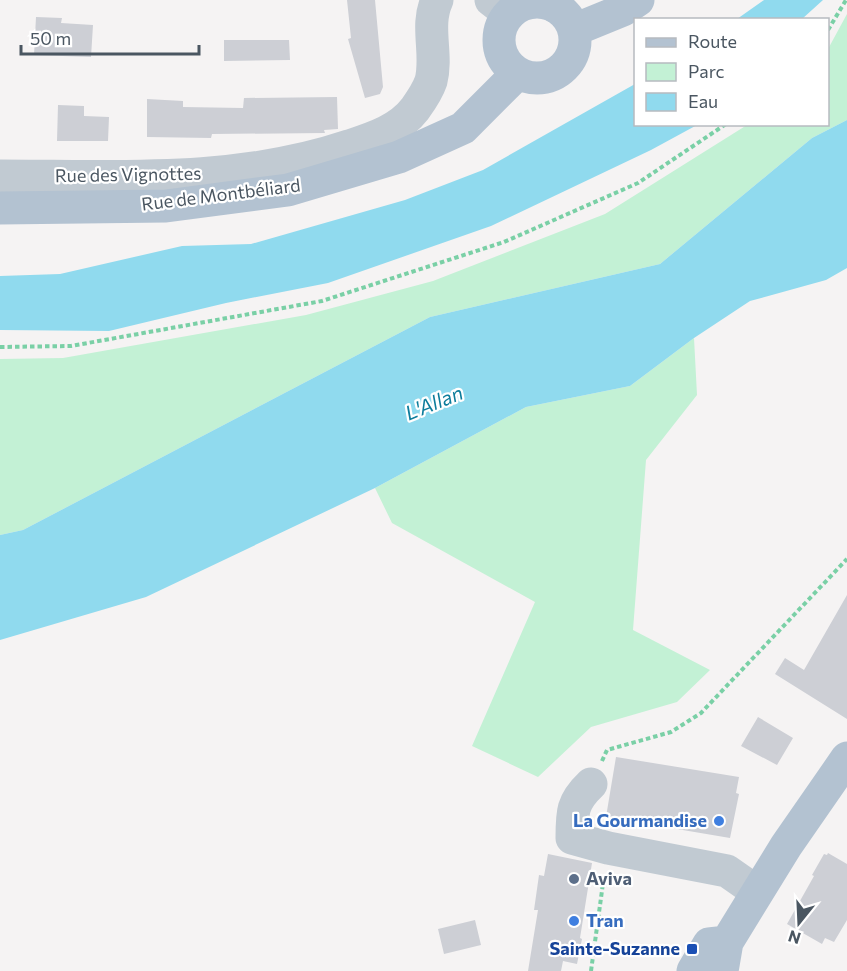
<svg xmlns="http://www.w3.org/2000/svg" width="847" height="971" viewBox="0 0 847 971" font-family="Commissioner,sans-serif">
<rect width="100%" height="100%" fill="#f5f3f3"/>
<path fill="#c3f1d5" d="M847 14V120L812 138 660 264 430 317 23 530 0 535V359L63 358 306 315 433 281 605 214 747 125 828 124V49Z
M694 338 697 395 646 460 633 630 710 670 677 702 591 727 538 777 472 746 535 602 392 523 375 488 526 407 630 386Z"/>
<path fill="#90daee" d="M764 0H823L802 19H737Z
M635 84 636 124 697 125 651 150 491 226 328 283 226 303 109 331 0 330V276L60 274 182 246 251 244 405 200 483 170Z
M847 120V268L826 280 750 301 694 338 630 386 526 407 375 488 146 597 0 640V535L23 530 430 317 660 264 812 138Z"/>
<path fill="#cdcfd5" d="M347 0H375L383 87 380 94 365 98 348 39 351 38Z
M36 17 62 18 61 23 93 25 91 57 34 55Z
M224 40H289L290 60 224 61Z
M337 97 338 129 324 130 325 133 212 134 211 138 147 137V99L183 101V107L243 108 244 98Z
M58 105 84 106V116L109 117 108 141H57Z
M847 595V719L775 674 785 658 804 670Z
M758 717 793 738 777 765 741 746Z
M616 757 739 777 736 793 739 794 730 838 606 817Z
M828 853 847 864V920L834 942 825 938 822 944 787 924 814 876 812 875 824 854 827 855Z
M548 854 592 863 580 938 582 939 577 964 563 961 561 971H528L538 910H534L539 875 544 876Z
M475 920 481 945 444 954 438 929Z"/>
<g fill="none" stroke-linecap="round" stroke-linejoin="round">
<path stroke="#7ad0a6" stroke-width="4" stroke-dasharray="4.5 3" stroke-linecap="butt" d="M828 30 846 0
M0 347 71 346 322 301 504 242 638 183 726 124
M602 761 607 750 671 732 701 713 847 559
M591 971 604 876"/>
<path stroke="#c1cad2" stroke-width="33" d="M491 0 509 14
M554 6 556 0
M0 176C117 176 236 184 349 146 373 138 399 130 415 109 420 102 428 90 431 81 438 54 425 26 437 0
M591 784C572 802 572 812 572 838L608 848 727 871 757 892"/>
<path stroke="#b3c2d1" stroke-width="33" d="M499 40a38 38 0 1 1 76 0a38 38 0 1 1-76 0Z
M574 30 623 10 638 0
M0 208 166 206 288 190 399 157 463 128 518 73
M693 971 709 944 727 942
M722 971 727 942 786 846 847 758"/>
</g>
<g fill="#3f7fe0" stroke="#fff" stroke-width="2">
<circle cx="719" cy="821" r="6"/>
<circle cx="574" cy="921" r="6"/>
</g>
<circle fill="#5c6f8a" stroke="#fff" stroke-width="2" cx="574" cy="879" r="6"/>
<rect fill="#1a4fb4" stroke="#fff" stroke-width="2" x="686" y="943" width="12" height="12" rx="3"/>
<g text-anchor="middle" stroke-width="4.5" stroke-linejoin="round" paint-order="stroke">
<g font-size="18" fill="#4a5661" stroke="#fff">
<text transform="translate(128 175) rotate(-1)" y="6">Rue des Vignottes</text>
<text transform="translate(221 195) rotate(-7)" y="6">Rue de Montbéliard</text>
</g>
<g font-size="18" font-weight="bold" fill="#366cbe" stroke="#fff" text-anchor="end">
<text x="707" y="827">La Gourmandise</text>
<text x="586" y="927" text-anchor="start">Tran</text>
</g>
<g font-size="18" font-weight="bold" fill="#4e5e75" stroke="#fff" text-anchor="start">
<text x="586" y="885">Aviva</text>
</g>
<g font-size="18" font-weight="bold" fill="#164399" stroke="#fff" text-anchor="end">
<text x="680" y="955">Sainte-Suzanne</text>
</g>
<g font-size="20" font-style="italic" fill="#0c7c9b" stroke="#fff">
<text transform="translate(434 403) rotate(-22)" y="7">L'Allan</text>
</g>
</g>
<rect x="634" y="18" width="195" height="108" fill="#ffffff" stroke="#b7bbc0" stroke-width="1.5"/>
<rect x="646" y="38" width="30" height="9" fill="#b3c2d1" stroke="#b7bbc0" stroke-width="1.5"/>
<text x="688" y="48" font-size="18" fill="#4a5661">Route</text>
<rect x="646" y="63" width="30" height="18" fill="#c3f1d5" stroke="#b7bbc0" stroke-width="1.5"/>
<text x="688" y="78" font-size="18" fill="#4a5661">Parc</text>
<rect x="646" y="93" width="30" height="18" fill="#90daee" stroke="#b7bbc0" stroke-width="1.5"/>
<text x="688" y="108" font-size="18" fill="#4a5661">Eau</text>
<g transform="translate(799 923) rotate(198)" stroke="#ffffff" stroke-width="4.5" paint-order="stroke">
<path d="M0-4.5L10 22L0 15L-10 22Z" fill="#4a5661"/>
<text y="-9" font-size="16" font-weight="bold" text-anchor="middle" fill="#4a5661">N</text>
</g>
<path d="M21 45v9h178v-9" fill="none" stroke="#4a5661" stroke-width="3"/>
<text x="30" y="45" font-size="18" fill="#4a5661" stroke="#ffffff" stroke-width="4.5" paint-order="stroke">50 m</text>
</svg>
